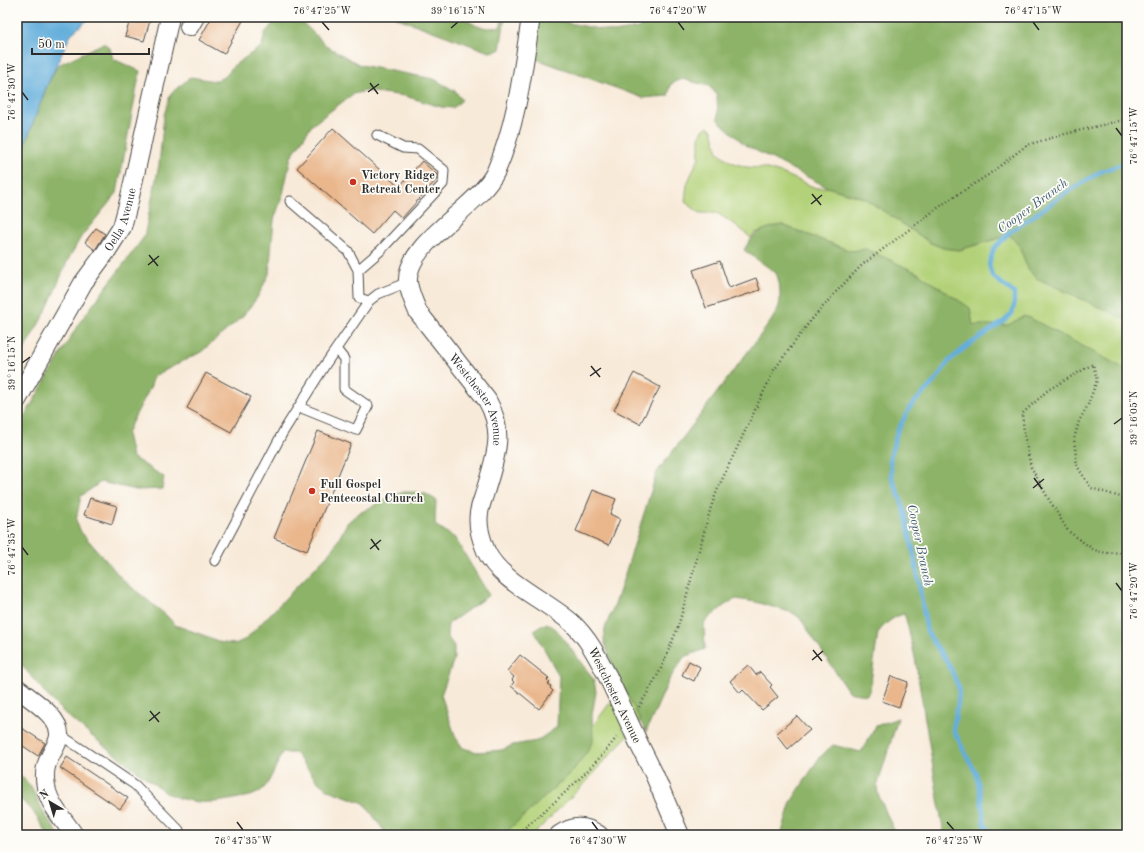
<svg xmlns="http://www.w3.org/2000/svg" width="1144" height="852" viewBox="0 0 1144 852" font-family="'Old Standard TT',serif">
<rect width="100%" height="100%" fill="#fdfcf7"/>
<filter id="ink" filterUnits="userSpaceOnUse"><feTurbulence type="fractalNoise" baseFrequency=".025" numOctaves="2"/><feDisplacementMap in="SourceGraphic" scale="8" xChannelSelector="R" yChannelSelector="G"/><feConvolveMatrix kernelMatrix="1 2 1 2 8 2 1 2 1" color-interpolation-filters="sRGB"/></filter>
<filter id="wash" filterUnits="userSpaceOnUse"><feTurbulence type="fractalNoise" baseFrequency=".012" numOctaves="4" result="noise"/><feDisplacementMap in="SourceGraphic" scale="16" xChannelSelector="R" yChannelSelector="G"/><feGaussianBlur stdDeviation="0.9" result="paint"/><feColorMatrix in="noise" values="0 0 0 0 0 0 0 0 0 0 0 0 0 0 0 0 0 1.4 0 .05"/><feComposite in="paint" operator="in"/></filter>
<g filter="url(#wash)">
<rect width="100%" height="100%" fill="#f8ead9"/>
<path fill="#b2d178" stroke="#6e7e52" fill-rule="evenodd" d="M1127 17V607L918 273 654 696 639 723 578 790 533 835H489L589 731 629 677 843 248 782 225 761 231 755 233 751 238 737 226 717 213H700L685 202 687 184 699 157V137L703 130 708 126 712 130 718 152 731 162 746 167 764 168 784 174 816 188 827 187 864 198 885 212ZM923 238 984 242 959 250 931 243Z"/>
<path fill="#8db368" stroke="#5c6f4a" d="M278 17H284L302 22 328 47 360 65 434 79 455 91 462 100 453 108 441 107 405 96 366 91 353 94 312 125 291 157 283 194 274 220 269 274 257 298 241 318 201 352 154 376 150 388 132 422 127 434 132 457 164 477 162 489 136 490 101 482 81 496 76 520 81 532 124 581 167 616 175 625 211 638 222 643 235 644 246 639 334 548 347 523 356 515 392 496 404 492H415L426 494 436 500 435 525 455 538 489 595 448 624 447 636 454 646V659L441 695 456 738 463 748 477 752 502 750 513 745 537 741 557 727 559 676 534 630 547 623 556 629 594 680 596 692 592 715 593 741 587 752 571 773 503 835H387L364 803 328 790 318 782 295 753H282C278 761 270 782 264 788 257 795 248 797 239 798 211 804 193 805 166 793 130 765 91 738 58 707 43 692 31 675 17 660V429L79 323 144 237 159 165 164 115 171 93 191 77 215 81 226 76 233 66 262 46 265 33Z
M395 17H461L477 26 488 28 500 27 503 17H505L500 50 489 52Z
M539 17 614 32 638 28 654 17H1127V320L1036 278 1028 269 1019 246 1010 235 959 250 943 248 931 243 864 198 827 187 745 145 718 120 717 95 709 86 682 79 671 84 668 96 643 98 528 56Z
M104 43 110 48 113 59 140 71 117 193 81 237 68 260 45 313 17 362V166L46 88 58 65Z
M782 225 851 251 866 249 918 273 970 308 973 325H1008L1024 316 1030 318 1127 370V835H944L915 658 906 619 904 614C894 616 883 625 878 633L870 689 867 695 853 693 848 691 800 618 793 613 756 602 736 599 725 605 708 619 704 624 705 649 684 657 669 680 646 732 611 663 604 640 605 628 618 596 657 472 771 321C774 316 777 311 779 306 781 297 780 281 776 273L744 250C753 233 763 228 782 225Z
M898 718 877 787 878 794 896 835H781L791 802 819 758 833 745 861 752 876 726Z
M17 772 30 785 44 813 59 835H48L32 810 17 796Z"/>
<path fill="#63aedc" stroke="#476c84" d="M17 17H91L71 34 46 88 17 166Z"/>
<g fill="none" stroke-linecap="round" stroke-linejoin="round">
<path stroke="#63aedc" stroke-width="4.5" d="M992 835 984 823 981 797 976 773 963 749 953 729 958 703 959 688 949 665 927 632 915 560 904 508 892 478 890 458 897 432 910 407 935 381 949 361 967 346 1004 321 1012 313 1014 307V293L992 276 989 264 994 248 1010 232 1066 193 1100 172 1127 162"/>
</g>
<g id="blocks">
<path fill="#eab78d" d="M131 17H151L144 41 125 36Z
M212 17H245L224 54 199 40Z
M333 128 399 187 422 161 438 176 437 179 402 218 393 210 372 234 297 168Z
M96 228 105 234 95 250 85 242Z
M720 261 729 288 756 278 760 290 706 308 693 270Z
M206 373 251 397 231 432 187 408Z
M634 373 660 387 640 424 614 410Z
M318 431 351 444 307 551 274 538Z
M593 490 616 499 610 514 620 519 609 545 576 531Z
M90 498 117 506 112 524 84 515Z
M520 655 549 678 547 680 550 683 548 684 551 686 550 688 553 691 539 709 511 686 514 682 512 680 514 677 507 671Z
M689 661 700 667 694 681 682 675Z
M748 665 756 675 760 672 772 685 770 687 778 697 762 710 743 690 740 693 730 681Z
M891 676 908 682 899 707 882 701Z
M797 716 810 730 788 749 776 734Z
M17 725 45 743 38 756 17 742Z
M67 757 128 798 120 809 60 768Z"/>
</g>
</g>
<g filter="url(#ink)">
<use href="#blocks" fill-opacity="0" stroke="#4a4845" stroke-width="1"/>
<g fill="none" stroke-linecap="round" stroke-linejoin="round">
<g stroke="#4a4845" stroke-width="11">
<path id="service" d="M290 201 348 251 358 270 359 298 369 301 378 294 408 282
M358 270 380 251 443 184 444 170 418 149 403 148 377 135
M299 407 356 430 368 406 344 389V359L336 349
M215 561 283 432 325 365 369 301
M59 734 135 785 179 830"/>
</g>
<g stroke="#4a4845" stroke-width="20">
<g id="minor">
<path id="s1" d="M531 17C523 69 517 123 496 171 479 208 404 243 408 283 410 293 414 303 418 312L487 400C506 433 495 458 485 492 483 499 480 506 479 513 477 525 481 539 486 551 500 582 548 601 573 624 589 639 598 658 608 677"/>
<path d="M189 27 195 17"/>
<path id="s2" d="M17 400 83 283 106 252 122 227 129 201 170 17"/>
<path d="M17 688C30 699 60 716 59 735 59 740 56 745 54 749 46 763 43 771 46 787 49 805 65 821 74 835"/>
<path d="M640 746 654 774 680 835"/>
<path d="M559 835C573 825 585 825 599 835"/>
</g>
</g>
<path stroke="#4a4845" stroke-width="2.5" stroke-dasharray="1 3" stroke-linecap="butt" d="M1127 499 1091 488 1077 466 1074 439 1079 421 1088 405 1097 380 1093 364 1048 390 1022 414 1025 439 1031 467 1048 498 1068 531 1094 550 1106 553 1127 552
M639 707 660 671 678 627 711 507 718 488 774 370 811 320 835 293 862 265 943 204 988 175 1027 145 1065 134 1127 119
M516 835C553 804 587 775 617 737"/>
<use href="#service" stroke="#fff" stroke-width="9"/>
<use href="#minor" stroke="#fff" stroke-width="18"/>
<g stroke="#4a4845" stroke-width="20" stroke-linecap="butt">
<path id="minor-bridge" d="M608 677 640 746"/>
</g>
<use href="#minor-bridge" stroke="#fff" stroke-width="18"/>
</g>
</g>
<path fill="none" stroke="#2b2b2b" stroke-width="1.5" d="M322 22 329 30M678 22 684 30M1033 22 1039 30M451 28 458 22M370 83 378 94M22 92 28 100M368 92 379 84M1116 128 1122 136M812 194 821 205M811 204 822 195M149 255 158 266M148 265 159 256M22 363 30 357M591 366 600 377M590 376 601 368M1114 424 1122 418M1034 478 1042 489M1033 488 1044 479M371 539 379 550M22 547 28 555M370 549 381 540M1116 583 1122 591M813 650 822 661M812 660 823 651M150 711 159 722M149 721 160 712M237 822 243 830M592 822 598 830M947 822 954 830"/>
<g fill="#c8321e" stroke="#fdfcf7" stroke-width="1.5">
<circle cx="353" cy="182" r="4"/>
<circle cx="312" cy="491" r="4"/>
</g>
<g text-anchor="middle" stroke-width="3.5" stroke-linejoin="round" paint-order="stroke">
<g font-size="12" font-weight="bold" fill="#2b2b2b" stroke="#fdfcf7" text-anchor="start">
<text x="361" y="179">Victory Ridge<tspan x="361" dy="14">Retreat Center</tspan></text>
<text x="320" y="488">Full Gospel<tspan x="320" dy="14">Pentecostal Church</tspan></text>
</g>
<g font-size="12" fill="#2b2b2b" stroke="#fdfcf7">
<text dy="4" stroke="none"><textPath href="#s2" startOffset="209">Oella Avenue</textPath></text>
<text dy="4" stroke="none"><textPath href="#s1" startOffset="442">Westchester Avenue</textPath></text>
<text transform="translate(615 695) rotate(64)" y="4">Westchester Avenue</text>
</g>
<g font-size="13" font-style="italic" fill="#415f72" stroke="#fdfcf7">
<text transform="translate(1032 205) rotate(-36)" y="5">Cooper Branch</text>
<text transform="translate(921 545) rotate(78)" y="5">Cooper Branch</text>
</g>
</g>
<rect width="1144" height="852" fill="none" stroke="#fdfcf7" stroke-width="44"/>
<g transform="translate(50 802) rotate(322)" stroke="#fdfcf7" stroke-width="3" paint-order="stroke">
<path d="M0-3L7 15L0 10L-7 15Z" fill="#2b2b2b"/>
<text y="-6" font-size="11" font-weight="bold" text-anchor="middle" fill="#2b2b2b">N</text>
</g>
<path d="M32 48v6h117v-6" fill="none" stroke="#2b2b2b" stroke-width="2"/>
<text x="38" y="48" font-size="12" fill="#2b2b2b" stroke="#fdfcf7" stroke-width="3" paint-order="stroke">50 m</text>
<rect x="22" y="22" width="1100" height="808" fill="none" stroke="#2b2b2b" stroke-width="1.5"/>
<g font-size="10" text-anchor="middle" fill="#2b2b2b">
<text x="322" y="14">76°47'25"W</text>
<text x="458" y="14">39°16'15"N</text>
<text x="678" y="14">76°47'20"W</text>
<text x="1033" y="14">76°47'15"W</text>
<text transform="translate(11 92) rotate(-90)" y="4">76°47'30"W</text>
<text transform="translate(1133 136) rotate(-90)" y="4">76°47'15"W</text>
<text transform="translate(11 363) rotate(-90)" y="4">39°16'15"N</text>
<text transform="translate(1133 418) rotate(-90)" y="4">39°16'05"N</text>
<text transform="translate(11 547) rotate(-90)" y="4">76°47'35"W</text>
<text transform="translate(1133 591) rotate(-90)" y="4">76°47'20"W</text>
<text x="243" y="844">76°47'35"W</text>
<text x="598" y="844">76°47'30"W</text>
<text x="954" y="844">76°47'25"W</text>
</g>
</svg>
